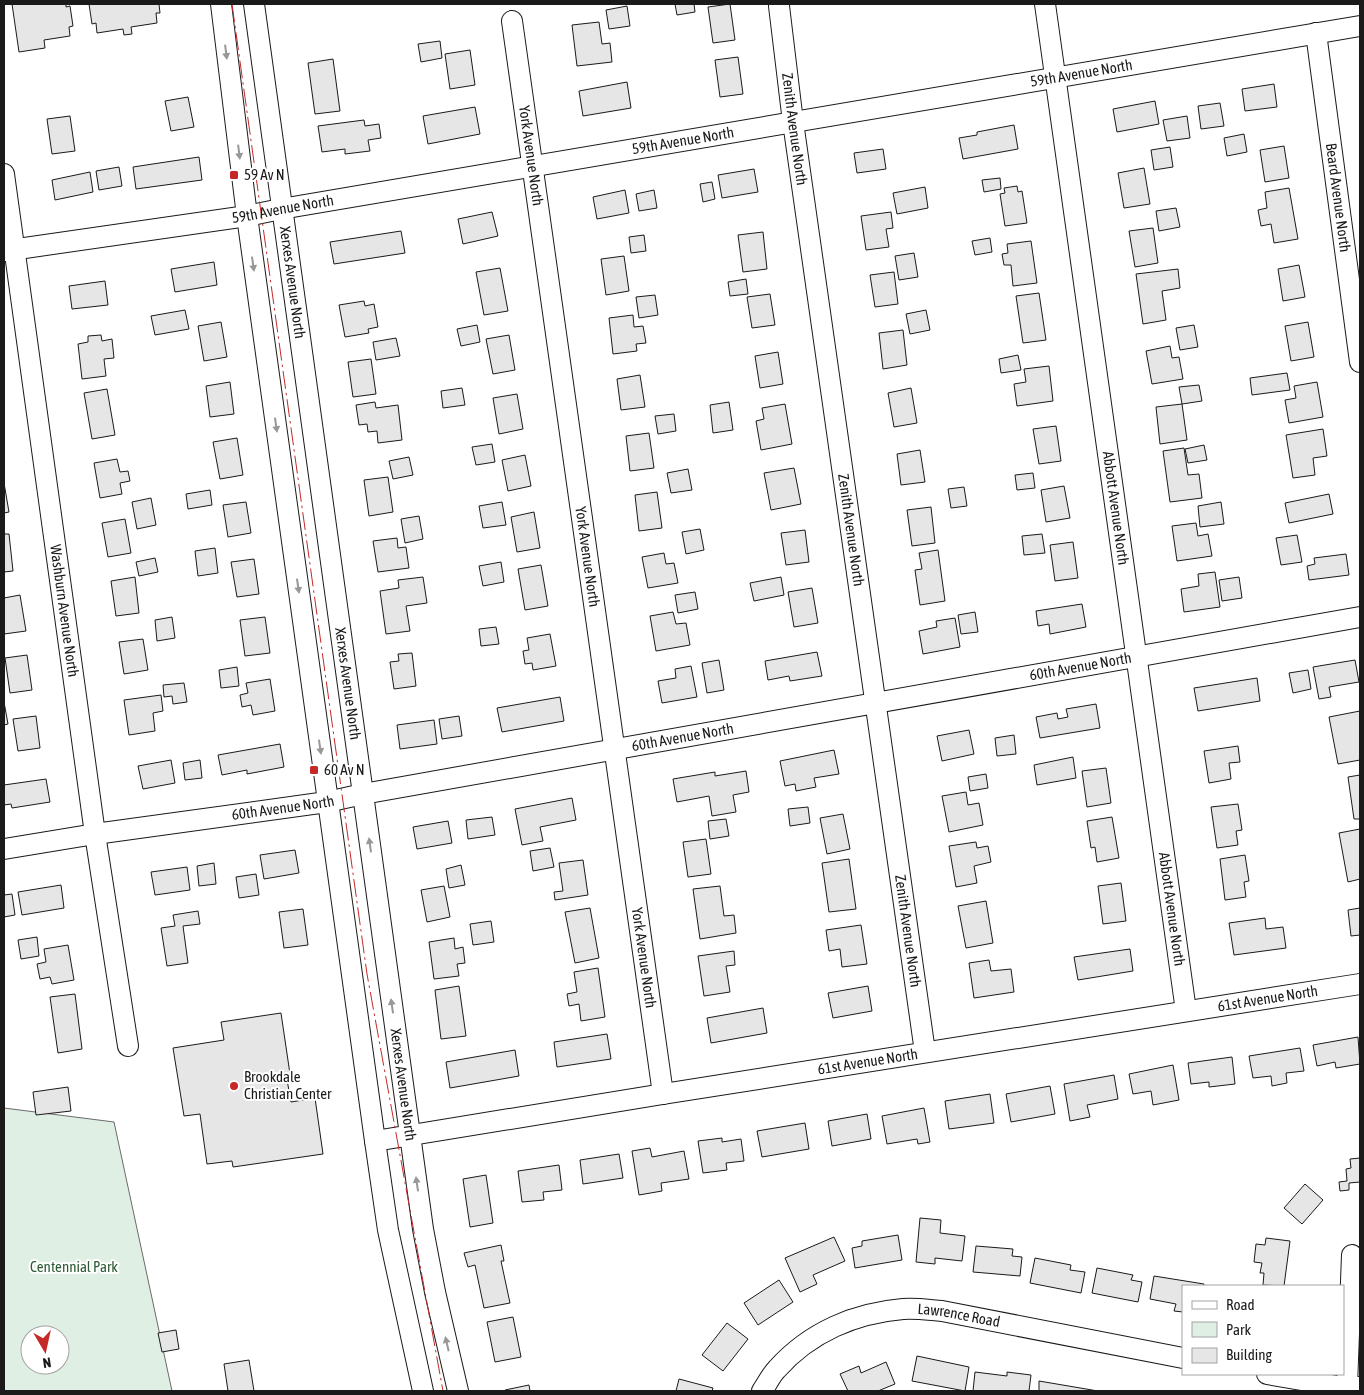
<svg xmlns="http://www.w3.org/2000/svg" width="1364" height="1395" viewBox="0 0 1364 1395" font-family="'Asap Condensed',sans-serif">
<rect width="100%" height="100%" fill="#fff"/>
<path fill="#e0efe3" stroke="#6a6a6a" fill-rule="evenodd" d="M4 1108 114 1122 172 1391H4ZM30 1335H60V1365H30Z"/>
<path fill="#e6e6e6" stroke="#1a1a1a" d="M12 4H66V7L70 6 73 26 69 27 70 36 44 40 45 48 19 52Z
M89 4H159L160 13H156L157 23 131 27 132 34 124 35 123 29 97 33 96 23 92 24Z
M675 4H694L695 12 677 15Z
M730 4 735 40 713 43 708 7Z
M627 6 630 26 609 29 606 10Z
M599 22 602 44 610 43 612 62 577 66 572 25Z
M440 41 442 58 421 62 418 44Z
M470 50 475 85 450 89 445 54Z
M738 57 743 94 720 97 715 60Z
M333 59 340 111 315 114 308 63Z
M627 82 631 108 583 116 579 91Z
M1274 84 1277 107 1245 111 1242 89Z
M188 97 194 127 171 131 165 101Z
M1155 101 1159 124 1117 132 1113 109Z
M1220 103 1224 126 1201 129 1198 106Z
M475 107 480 134 428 144 423 116Z
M70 116 75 151 52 154 47 119Z
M1187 116 1190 138 1167 141 1163 120Z
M364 120 365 126 379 124 381 138 368 140 370 151 345 154V149L322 152 318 126Z
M1014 125 1018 149 963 159 959 138 977 135V132Z
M1244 134 1247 152 1227 156 1224 138Z
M1284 146 1289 178 1265 182 1260 150Z
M1170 147 1173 167 1154 170 1151 150Z
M883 149 886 169 857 173 854 153Z
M199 157 202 180 136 189 133 167Z
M119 167 122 186 99 190 96 171Z
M1144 168 1150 204 1124 208 1118 173Z
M754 169 758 192 722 198 718 175Z
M90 172 93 192 55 200 52 180Z
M1000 178 1001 189 984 192 982 180Z
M712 182 715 199 703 202 700 184Z
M1017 186 1018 192 1022 191 1027 223 1005 226 1000 194 1005 193 1004 188Z
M925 187 928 208 897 214 893 193Z
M1289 188 1298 239 1274 243 1271 224 1261 226 1258 210 1267 208 1265 192Z
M625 190 629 213 597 219 593 197Z
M654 190 657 208 639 211 636 194Z
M1176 208 1180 227 1159 231 1156 211Z
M492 212 498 236 463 244 458 219Z
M891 212 893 228 886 229 889 247 866 250 861 216Z
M1153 228 1158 263 1135 267 1129 231Z
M401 231 405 253 334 264 330 242Z
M763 232 767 269 743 272 738 235Z
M644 235 646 251 631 253 629 237Z
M990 238 992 252 975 255 972 241Z
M1031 241 1037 283 1013 286 1011 265H1004L1002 254 1008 253 1007 244Z
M914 253 918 277 899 280 895 256Z
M624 256 629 291 606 295 601 259Z
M214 262 217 285 175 292 171 269Z
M1299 265 1305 297 1283 301 1278 269Z
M500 268 508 311 484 315 476 272Z
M1178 269 1180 288 1162 291 1166 320 1143 324 1136 274Z
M894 272 898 304 875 307 870 275Z
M746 279 748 294 730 296 728 282Z
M105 281 108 305 72 309 69 286Z
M1039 293 1046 340 1023 343 1016 296Z
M770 294 775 325 752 328 747 297Z
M655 295 658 315 639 318 636 297Z
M364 301 365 306 374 304 378 327 368 329 369 333 345 337 339 305Z
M185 310 189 329 155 335 151 316Z
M926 310 930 330 910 334 906 314Z
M633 315 634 327 643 326 646 343 636 344 637 351 613 354 609 318Z
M221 322 227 357 204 361 198 326Z
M1308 322 1314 357 1291 361 1285 326Z
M477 325 480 342 461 346 457 329Z
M1194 325 1198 347 1180 350 1176 328Z
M903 330 907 365 883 369 879 333Z
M101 335 102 341 112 339 114 358 104 359 106 376 82 379 78 344 88 342V336Z
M509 335 515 370 493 374 486 339Z
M396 338 400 356 376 360 373 342Z
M1170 346 1172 358 1179 357 1183 379 1152 384 1146 351Z
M778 352 783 384 760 388 755 356Z
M1018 355 1021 370 1001 373 999 359Z
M371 359 376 394 353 397 348 362Z
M1049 366 1053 401 1017 406 1014 384 1026 382 1024 369Z
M1287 373 1290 390 1252 395 1250 378Z
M640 375 645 407 621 410 617 379Z
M230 382 234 414 210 417 206 386Z
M1317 382 1323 417 1289 423 1285 400 1296 398 1294 386Z
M1199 385 1202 401 1182 404 1179 387Z
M462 388 465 405 443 408 441 391Z
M911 388 917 423 894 427 888 393Z
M107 389 115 435 92 439 84 393Z
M517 394 523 429 499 434 493 398Z
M375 402 376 408 398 405 402 440 378 443 377 431 368 432 367 424 359 425 356 405Z
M729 402 733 430 713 433 710 405Z
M785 404 792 444 761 450 756 421 764 419 762 408Z
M1182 404 1187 440 1160 444 1156 407Z
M674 414 676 431 658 434 655 416Z
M1056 426 1061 461 1039 464 1033 429Z
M1323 429 1327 456 1313 458 1315 475 1293 478 1286 435Z
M649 433 654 468 630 471 626 436Z
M237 438 243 475 220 479 213 442Z
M492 444 495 462 476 465 472 447Z
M1204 445 1207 460 1188 463 1185 449Z
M1184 448 1188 475 1199 474 1202 498 1170 502 1163 451Z
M920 450 925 482 901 485 897 454Z
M525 455 531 486 508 491 502 460Z
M409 457 413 475 393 479 389 461Z
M117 459 120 472 128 471 130 481 120 483 122 494 100 498 94 463Z
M794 468 801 504 771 510 764 473Z
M688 469 692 490 671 493 667 473Z
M1033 473 1035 488 1017 490 1015 475Z
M388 477 393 512 369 516 364 480Z
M4 483 9 512 4 513Z
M1064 486 1070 518 1046 522 1041 490Z
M964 487 967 506 951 508 948 489Z
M210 490 212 505 188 509 186 494Z
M657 492 662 528 639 531 635 495Z
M1329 494 1333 514 1289 523 1285 503Z
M151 498 156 525 137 529 132 502Z
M246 502 251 533 228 537 223 505Z
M502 502 506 525 483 528 479 506Z
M1221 502 1224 524 1200 527 1198 506Z
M931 507 935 543 912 546 907 510Z
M534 512 540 548 517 552 511 517Z
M419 516 423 539 405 543 401 519Z
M125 519 131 553 108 557 102 523Z
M1196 523 1198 536 1208 534 1212 556 1177 561 1172 526Z
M700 529 704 550 686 554 682 532Z
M805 530 809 562 786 565 781 533Z
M4 534H9L13 571 4 572Z
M1042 534 1045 553 1024 555 1022 536Z
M1297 535 1302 562 1281 565 1276 538Z
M397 538 398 548 406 547 409 568 378 572 373 541Z
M1073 542 1078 578 1055 581 1050 545Z
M215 548 218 573 198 576 195 551Z
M938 550 945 601 920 605 915 570 922 569 919 553Z
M664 553 666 564 674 563 678 583 648 588 642 557Z
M1346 554 1349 575 1309 580 1307 566 1315 564 1314 558Z
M155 558 158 572 139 576 136 562Z
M254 559 259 594 237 597 231 562Z
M501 562 504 582 483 586 479 566Z
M541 565 548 606 525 610 518 569Z
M1215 572 1220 607 1184 612 1181 589 1199 586 1198 574Z
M135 577 139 613 116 616 111 581Z
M423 577 427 603 406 606 410 631 386 634 380 591 399 588 398 580Z
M781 577 784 595 754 601 750 583Z
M1239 577 1242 598 1222 601 1219 580Z
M812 588 818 623 794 627 788 592Z
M695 592 698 609 678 613 675 595Z
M20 595 26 631 4 634V598Z
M1082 604 1086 627 1050 634 1049 624 1038 626 1036 611Z
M673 612 676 624 686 623 690 645 656 651 650 616Z
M975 612 978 632 961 634 958 615Z
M172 617 175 638 157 641 155 620Z
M265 617 270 653 245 656 240 620Z
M955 618 960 647 923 654 919 631 937 627 936 621Z
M496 627 499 644 481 646 479 629Z
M550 634 556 666 533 670 532 663 525 664 523 651 529 650 527 638Z
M143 639 148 670 124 674 119 642Z
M817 652 822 676 790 681 789 676 768 680 765 661Z
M412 653 416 686 394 689 390 662 399 661 398 654Z
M27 655 32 690 10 693 5 658Z
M719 660 724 690 707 693 702 663Z
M1355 660 1359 682 1329 687 1331 697 1319 699 1313 667Z
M691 666 697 697 662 703 658 681 676 678 675 669Z
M237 667 239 686 221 688 219 670Z
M1308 670 1311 689 1293 693 1289 673Z
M1257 678 1260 701 1198 711 1194 688Z
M270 679 275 711 253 715 251 705 242 707 240 695 248 693 246 683Z
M184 683 187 702 173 704 172 696 164 697 163 685Z
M161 695 163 711 153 713 155 731 129 735 124 700Z
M560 697 564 721 502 732 497 708Z
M4 702 8 724 4 725Z
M1096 704 1100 728 1040 738 1036 717 1057 713 1058 719 1068 717 1066 709Z
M1360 711V760L1338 764 1329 717Z
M36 716 40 748 18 751 13 719Z
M459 716 462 736 442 739 439 719Z
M434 720 437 744 400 749 397 725Z
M969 730 974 754 942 761 937 736Z
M1014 735 1016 754 997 756 995 738Z
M280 744 284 767 247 774V770L222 775 218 755Z
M1238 746 1240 762 1229 763 1231 779 1209 783 1204 751Z
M834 750 839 774 814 778 816 787 796 791 795 784 785 786 780 761Z
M1073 757 1076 778 1037 785 1034 765Z
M171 760 175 783 143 789 138 766Z
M200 760 202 778 185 780 183 763Z
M1106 768 1111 803 1087 807 1082 771Z
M746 771 749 792 733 795 736 812 712 816 709 796 677 802 673 779 715 772V776Z
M986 774 988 788 970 791 968 777Z
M1360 775V819H1354L1348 777Z
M46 779 50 802 12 808 11 804 4 805V785Z
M966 792 968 805 979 803 983 825 949 832 942 796Z
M572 798 576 820 540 827 543 841 522 845 515 809Z
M1238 804 1242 830 1236 831 1238 845 1217 848 1211 807Z
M808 807 810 823 790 826 788 809Z
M843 814 850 849 827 854 820 818Z
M492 817 495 835 468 839 466 820Z
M1112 817 1119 858 1097 862 1095 847 1091 848 1087 821Z
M726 819 729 836 710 839 708 821Z
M448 821 452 843 417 849 413 827Z
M1360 829V879L1348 882 1339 833Z
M706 839 711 874 688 877 683 842Z
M976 842 977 848 988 846 991 862 974 866 977 883 956 887 949 846Z
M550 848 554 867 533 871 530 851Z
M295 850 299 873 264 879 260 855Z
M1245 855 1249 881 1244 882 1246 897 1225 900 1220 859Z
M849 859 856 909 829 912 822 863Z
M583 860 588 895 555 900 554 892 563 891 559 863Z
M214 863 216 884 199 886 197 866Z
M461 865 465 885 449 888 446 869Z
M187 867 190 890 155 895 151 872Z
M256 874 259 895 239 898 236 877Z
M1121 883 1126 921 1103 924 1098 886Z
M61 885 64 908 22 915 18 892Z
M444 886 450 917 427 922 421 890Z
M720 886 724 916 734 915 736 933 700 939 693 889Z
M12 894 15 915 4 917V895Z
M986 901 993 943 966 948 958 906Z
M590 908 599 958 575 963 565 912Z
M1360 908V935L1351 936 1348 910Z
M303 909 308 945 284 948 279 912Z
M198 911 200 924 183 926 188 963 167 966 161 928 175 926 173 915Z
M1265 918 1266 929 1283 927 1286 948 1234 955 1229 923Z
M491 921 494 942 473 945 470 924Z
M861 925 867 964 842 967 840 949 829 951 826 930Z
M37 937 39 956 21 959 18 940Z
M454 938 455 949 463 947 465 963 457 964 459 976 434 979 429 942Z
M68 945 74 980 52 984 50 977 40 979 37 964 46 962 44 949Z
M1130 949 1133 971 1078 980 1074 957Z
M734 951 735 965 726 966 730 992 704 996 698 956Z
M989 960 991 971 1011 969 1014 992 974 998 969 963Z
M598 968 605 1017 581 1021 579 1004 569 1006 567 994 577 992 574 972Z
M459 986 466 1036 441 1039 435 990Z
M868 986 872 1011 833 1018 828 993Z
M75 994 82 1049 58 1053 50 997Z
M763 1008 767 1033 711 1043 707 1018Z
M281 1013 290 1074H286L291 1102 315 1098 323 1154 233 1167 232 1161 207 1164 200 1114 184 1116 173 1048 224 1040 221 1022Z
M607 1034 611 1059 557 1067 554 1042Z
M1358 1037 1360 1064 1336 1068 1335 1062 1317 1066 1313 1045Z
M1300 1048 1304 1071 1286 1073 1287 1083 1272 1086 1271 1076 1253 1078 1249 1056Z
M515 1050 519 1076 450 1088 446 1062Z
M1232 1057 1235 1084 1209 1087V1082L1191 1084 1188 1063Z
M1173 1065 1179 1100 1153 1105 1151 1091 1133 1094 1129 1074Z
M1114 1075 1118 1099 1087 1105 1090 1117 1070 1121 1064 1084Z
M1050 1086 1055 1114 1011 1122 1006 1094Z
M68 1087 71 1111 36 1115 33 1092Z
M990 1094 994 1123 949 1129 945 1101Z
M924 1108 930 1142 918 1144 917 1139 887 1144 882 1116Z
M867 1114 871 1139 832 1146 828 1121Z
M805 1123 809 1149 762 1157 757 1131Z
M722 1138V1142L741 1139 744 1161 726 1163 727 1170 703 1173 698 1141Z
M650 1148 652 1157 684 1151 689 1179 661 1183 662 1191 639 1195 632 1151Z
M619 1154 623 1178 583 1184 580 1160Z
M1360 1158V1182L1349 1183V1190L1340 1191 1339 1182 1347 1181 1346 1169 1351 1168 1350 1159Z
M559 1165 562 1190 543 1192 544 1200 522 1202 518 1171Z
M486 1175 493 1223 470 1227 463 1179Z
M1305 1184 1323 1200 1302 1224 1284 1208Z
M920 1218 941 1220 940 1233 965 1236 962 1261 935 1258V1264L916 1262Z
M898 1235 902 1260 855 1268 852 1248 862 1246V1241Z
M834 1237 845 1261 813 1275 817 1284 800 1292 785 1258Z
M1266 1238 1290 1241 1284 1286 1263 1285 1264 1273H1260L1262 1263 1254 1262 1256 1244 1265 1245Z
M501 1245 504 1261H501L510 1303 484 1308 475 1265 468 1267 464 1253Z
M976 1246 1013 1249 1012 1256 1022 1257 1020 1276 973 1272Z
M1035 1258 1071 1265 1070 1270 1085 1272 1081 1293 1030 1283Z
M1097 1268 1133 1275 1131 1280 1142 1282 1138 1302 1092 1293Z
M1154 1276 1204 1284V1286H1183V1312L1174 1311 1176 1304 1150 1299Z
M779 1280 793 1302 758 1325 744 1303Z
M513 1317 521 1357 495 1362 487 1322Z
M727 1323 748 1339 723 1371 702 1355Z
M176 1330 179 1349 162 1352 158 1333Z
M917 1356 969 1367 965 1391 912 1381Z
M249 1360 254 1391H228L224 1364Z
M886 1362 895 1384 878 1391H848L840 1374 859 1366 861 1373Z
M975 1372 1007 1376V1372L1031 1375 1029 1391H973Z
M679 1379 713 1388 712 1391H676Z
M1039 1381 1098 1391H1039Z
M529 1385 530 1391H505V1390Z"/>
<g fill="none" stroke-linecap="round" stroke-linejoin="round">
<g stroke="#1a1a1a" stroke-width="22">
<g id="minor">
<path d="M221 4 247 216 375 1141 388 1230 423 1391"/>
<path id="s1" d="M254 4 423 1229 435 1292 458 1391"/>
<path id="s2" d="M1045 4 1186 1011"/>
<path id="s3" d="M779 6 793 122 925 1052"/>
<path id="s4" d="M512 21 663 1094"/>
<path id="s5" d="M1316 33 1360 362"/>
<path id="s6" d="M4 174 95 834 128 1046"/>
<path id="s7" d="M4 251 247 216 281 209 1360 26"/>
<path id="s8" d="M4 849 95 834 327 802 363 794 1360 617"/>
<path id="s9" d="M375 1141 663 1094 1360 984"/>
<path d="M1267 1374 1337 1386 1360 1387"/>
<path d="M1347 1386 1352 1255"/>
<path id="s10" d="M762 1391C767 1384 771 1375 777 1369 810 1332 855 1313 903 1309 916 1308 929 1310 942 1311L1183 1358"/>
</g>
</g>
<use href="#minor" stroke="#fff" stroke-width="20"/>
<path stroke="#c62828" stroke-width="1" stroke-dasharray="18 4 2.5 4" stroke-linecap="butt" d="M232 4 367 974 443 1391"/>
</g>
<defs><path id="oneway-solid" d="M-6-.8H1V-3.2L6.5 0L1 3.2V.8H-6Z" transform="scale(1.25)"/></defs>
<g fill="#989898">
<use href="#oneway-solid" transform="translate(226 52) rotate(83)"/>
<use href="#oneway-solid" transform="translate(239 152) rotate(83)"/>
<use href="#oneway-solid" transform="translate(253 264) rotate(82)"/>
<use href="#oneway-solid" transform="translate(276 425) rotate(82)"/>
<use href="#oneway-solid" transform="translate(298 586) rotate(82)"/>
<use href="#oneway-solid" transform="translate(320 747) rotate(82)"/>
<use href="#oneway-solid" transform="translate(370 845) rotate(-98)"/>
<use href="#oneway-solid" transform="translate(392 1006) rotate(-98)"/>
<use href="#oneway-solid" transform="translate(417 1184) rotate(-98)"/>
<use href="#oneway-solid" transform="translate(447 1344) rotate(-103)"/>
</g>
<g fill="#c62828" stroke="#fff" stroke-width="2">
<rect x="229" y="170" width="10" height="10" rx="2.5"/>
<rect x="309" y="765" width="10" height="10" rx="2.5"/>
<circle cx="234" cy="1086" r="5"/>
</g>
<g text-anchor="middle" stroke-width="4" stroke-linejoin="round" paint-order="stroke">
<g font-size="15" fill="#1a1a1a" stroke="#fff">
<text dy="5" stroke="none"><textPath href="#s7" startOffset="1092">59th Avenue North</textPath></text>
<text dy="5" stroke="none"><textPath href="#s3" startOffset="124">Zenith Avenue North</textPath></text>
<text dy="5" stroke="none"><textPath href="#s7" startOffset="688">59th Avenue North</textPath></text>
<text dy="5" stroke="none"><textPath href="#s4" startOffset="136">York Avenue North</textPath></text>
<text dy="5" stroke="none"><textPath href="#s5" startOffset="166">Beard Avenue North</textPath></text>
<text dy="5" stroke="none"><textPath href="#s7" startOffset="282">59th Avenue North</textPath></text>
<text dy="5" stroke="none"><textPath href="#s1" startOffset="281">Xerxes Avenue North</textPath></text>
<text dy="5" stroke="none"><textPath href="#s2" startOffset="509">Abbott Avenue North</textPath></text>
<text dy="5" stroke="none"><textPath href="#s3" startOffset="529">Zenith Avenue North</textPath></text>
<text dy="5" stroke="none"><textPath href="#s4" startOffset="541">York Avenue North</textPath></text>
<text dy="5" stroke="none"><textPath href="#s6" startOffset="441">Washburn Avenue North</textPath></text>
<text dy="5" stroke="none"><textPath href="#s8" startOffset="1092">60th Avenue North</textPath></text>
<text dy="5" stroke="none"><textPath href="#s1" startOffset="686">Xerxes Avenue North</textPath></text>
<text dy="5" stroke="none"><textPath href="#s8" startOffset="688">60th Avenue North</textPath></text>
<text dy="5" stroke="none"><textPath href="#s8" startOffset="282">60th Avenue North</textPath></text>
<text dy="5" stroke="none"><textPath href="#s2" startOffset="914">Abbott Avenue North</textPath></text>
<text dy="5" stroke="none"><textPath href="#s3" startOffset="934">Zenith Avenue North</textPath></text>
<text dy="5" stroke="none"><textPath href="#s4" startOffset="946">York Avenue North</textPath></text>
<text dy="5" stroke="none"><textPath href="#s9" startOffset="904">61st Avenue North</textPath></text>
<text dy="5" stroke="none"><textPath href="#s9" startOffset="499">61st Avenue North</textPath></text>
<text dy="5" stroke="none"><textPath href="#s1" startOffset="1091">Xerxes Avenue North</textPath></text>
<text dy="5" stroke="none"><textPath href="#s10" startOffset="226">Lawrence Road</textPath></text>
</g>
<g font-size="15" fill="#1a1a1a" stroke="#fff" text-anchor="start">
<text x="244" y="180">59 Av N</text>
<text x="324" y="775">60 Av N</text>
<text x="244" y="1082">Brookdale<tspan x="244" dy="17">Christian Center</tspan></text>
</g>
<g font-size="15" fill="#2b5a34" stroke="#fff">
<text x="74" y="1272">Centennial Park</text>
</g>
</g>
<rect width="1364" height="1395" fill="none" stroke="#1a1a1a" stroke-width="10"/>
<rect x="1182" y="1285" width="162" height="90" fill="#ffffff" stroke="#a3a3a3"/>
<rect x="1192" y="1301" width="25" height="8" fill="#ffffff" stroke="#a3a3a3"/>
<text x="1226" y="1310" font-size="15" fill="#1a1a1a">Road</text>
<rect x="1192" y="1322" width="25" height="15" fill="#e0efe3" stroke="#a3a3a3"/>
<text x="1226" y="1335" font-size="15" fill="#1a1a1a">Park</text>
<rect x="1192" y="1348" width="25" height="15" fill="#e6e6e6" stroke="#a3a3a3"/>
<text x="1226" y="1360" font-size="15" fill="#1a1a1a">Building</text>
<g transform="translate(45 1350) rotate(171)"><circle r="24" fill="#ffffff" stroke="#a3a3a3"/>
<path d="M0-4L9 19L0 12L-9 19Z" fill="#c62828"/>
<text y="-8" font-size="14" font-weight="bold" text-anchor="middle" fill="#1a1a1a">N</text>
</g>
</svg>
